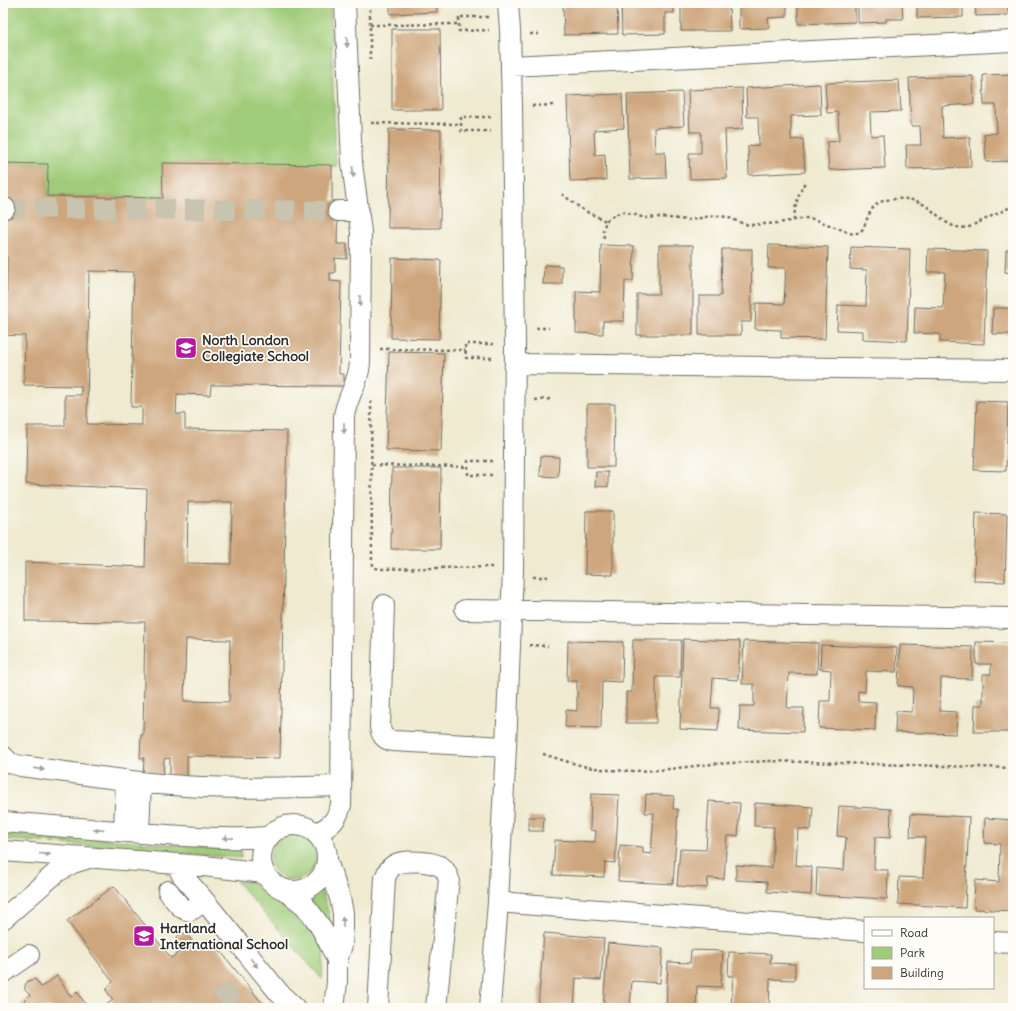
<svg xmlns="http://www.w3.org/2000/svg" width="1016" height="1011" viewBox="0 0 1016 1011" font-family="Delius,sans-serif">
<rect width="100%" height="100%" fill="#fdfcf7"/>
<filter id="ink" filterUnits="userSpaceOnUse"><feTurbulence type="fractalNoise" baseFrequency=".025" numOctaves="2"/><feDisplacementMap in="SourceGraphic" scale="8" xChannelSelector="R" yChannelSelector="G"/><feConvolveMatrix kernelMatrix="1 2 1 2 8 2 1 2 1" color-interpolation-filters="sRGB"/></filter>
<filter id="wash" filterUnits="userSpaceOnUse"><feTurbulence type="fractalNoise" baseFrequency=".012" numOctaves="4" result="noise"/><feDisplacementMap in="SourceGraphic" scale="16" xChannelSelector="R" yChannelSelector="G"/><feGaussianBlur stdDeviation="0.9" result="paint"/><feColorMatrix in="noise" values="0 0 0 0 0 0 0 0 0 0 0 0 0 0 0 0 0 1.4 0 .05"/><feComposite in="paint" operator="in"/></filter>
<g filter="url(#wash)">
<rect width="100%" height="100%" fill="#efead0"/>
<path fill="#a0cc79" stroke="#667c52" d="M3 3H330L336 166 163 163V198L47 196 48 164 3 163Z
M3 831 241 850V858L3 839Z
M270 857a23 23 0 1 1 46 0a23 23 0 1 1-46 0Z
M236 881 250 882 261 890 281 898 299 910 324 950 322 979Z
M320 889 326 903 330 919 331 936 306 896Z"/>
<g id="blocks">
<path fill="#cea67d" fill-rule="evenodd" d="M390 3H436L437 12 390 14Z
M563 3H617L618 34 564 35Z
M621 3H674V13H665V34L622 35Z
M681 3H729L730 31H681Z
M739 3H787V17L768 18 769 28 739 29Z
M798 3H855V22L798 24Z
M858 3H902L903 19H886V22L858 23Z
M917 3H963V17L917 18Z
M975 3H1007L1008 15 976 16Z
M392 29H440L441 110H392Z
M1013 74V161L986 162 984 134 997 133 996 105H984L983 75Z
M973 76 974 104 942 106 943 138 970 137 971 167 907 169 906 145H921L920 126H911L909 78Z
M899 80 901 111 870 112 871 136 883 135 885 168 829 170 827 142 839 141 838 112 827 113 825 83Z
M820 84 821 115 791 116V140L803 139 805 172 749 175 748 146 759 145 758 117H747L746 88Z
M742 88 743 129 725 130 727 178 690 179 689 153H701V132H690L688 90Z
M682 92 684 126 654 128 655 152H665L666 178 630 179 627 94Z
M622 94 624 128 594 130 595 155 605 154 606 180 570 181 567 96Z
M389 129 441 130 440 228H388Z
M3 163 48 164 47 196 163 198 162 163 332 165V201H338L337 244H347V259L335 258V273H330V281L341 282 339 374H344V386L211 385 210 395 177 394 176 414H185V429L287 431 280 758 187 756V779H170V758L164 759 163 778H143L144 758H140L141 735H143L145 622 25 621V562L145 567 147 489 26 484 27 426H65V395H81V386L24 385 25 336 3 335V320H6L7 257 3 256V242H4L5 194H3ZM89 271 134 272 131 407H142V425L87 424ZM188 502H232L231 564 187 563ZM186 639 230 640 229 702 184 701Z
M601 245 634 246 633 281H625L624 321H603V334L576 333V291L600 292Z
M659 245H693V335H637V294H659Z
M769 245 828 247 825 339 781 338V330L755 329 756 303 784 304 786 268H768Z
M851 247 910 249 907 341 863 339V331L837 330 838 305 866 306 867 270 850 269Z
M722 249H752L751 322H741V335H699V296H721Z
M928 249 987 251 984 344 940 342V334L914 333 915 307 943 308 945 272H927Z
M1006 250H1013V273L1005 272Z
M392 258 441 260 439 339 391 338Z
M544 265 562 266V284H543Z
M993 308H1013V334H992Z
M389 352 444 353 441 451 386 450Z
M977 401 1008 402 1006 471 974 470Z
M587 404H615L614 467H587Z
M541 456 559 457 558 477 540 476Z
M392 468H441L440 549H391Z
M596 472H608V487L595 486Z
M586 511H613V575L585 574Z
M976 513 1007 514 1005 582 974 581Z
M683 639 740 641 738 680 713 678 711 708H719L718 731 680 729Z
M633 640H681L680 677H656V723H626V692H632Z
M568 641 623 642 622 682 602 681 601 728 565 727 566 710 577 711V681H567Z
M744 641 818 643 817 674 789 673 787 708H804L803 732 739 730 740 706H754V684H742Z
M976 642 1013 643V732H974L975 705H983V674H991V664H976Z
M821 645 897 648 896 672 866 671 865 692 858 691V701L876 702 875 730 819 728 820 701H830L831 670 820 669Z
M900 645 973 647 972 679 941 678 940 711 957 712 956 734 895 732 896 711 912 712 913 687 898 686Z
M591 794 619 795 615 863 605 862 604 877 553 875 555 840 595 842 596 831 590 830Z
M646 794 674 796 673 809H678L673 884 618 881 620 845 643 847V853L651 854 654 813H645Z
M709 801 740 803 738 836H727L724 879 708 878 707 888 677 886 680 849 706 850Z
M755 803 813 807 811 830 798 829 796 865 812 867 811 895 767 892V882L736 880V865L772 868 774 827 754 826Z
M839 806 891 809 890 838 875 837 874 870H888L887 899 816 895 817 868 844 870 846 837 837 836Z
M911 814 969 817 965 908 898 904 899 877 923 878 925 837H910Z
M529 817H544L543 831H529Z
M985 818 1013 820V911L974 909 975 880 999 882 1000 844 984 843Z
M114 886 171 958 183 950 177 941V937L179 935 183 933 187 934 198 949 210 938 266 1008H102L113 1000 106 990 113 982 67 921Z
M544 933 604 938 601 980 576 978 574 1008H538Z
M608 943 663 948 660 983 632 981 630 1008H603Z
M691 950 723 951 721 987 697 986 696 1008H666L668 962 690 963Z
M729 952 771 954 770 963 795 964V980L770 979 769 1008H731L733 976H728Z
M57 976 71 997 77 991 88 1008H17L30 995 25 990V985L28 981 35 979 41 987Z"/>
</g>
</g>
<g filter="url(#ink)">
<use href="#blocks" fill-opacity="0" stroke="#706e65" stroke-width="1"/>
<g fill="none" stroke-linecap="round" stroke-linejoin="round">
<path stroke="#c8c4af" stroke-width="20" stroke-dasharray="20 10" stroke-linecap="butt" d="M5 208 338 211
M221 988 237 1008"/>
<g stroke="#706e65" stroke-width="22">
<path id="minor" d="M511 66 1013 41
M3 208H5
M338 211H359
M515 364 1013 370
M384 605 380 727C381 735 385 740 393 741L506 747
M465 610 1013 618
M3 756 10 763 21 766C81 774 141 784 202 787 248 789 295 787 341 786
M3 822C58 826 112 831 167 835 200 837 234 840 267 837
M261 858a33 33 0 1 1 66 0a33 33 0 1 1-66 0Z
M124 832 126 781
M139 833 141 782
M317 833C331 826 337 820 341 805L344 416C347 396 359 383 360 362L361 232 352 163 345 3
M3 851 204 866 264 873
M327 861 340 898 343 913V929L342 945 337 960V982L334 1008
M176 864 182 875 203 899 280 994 295 1008
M168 891C173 897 183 915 193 909 197 907 200 902 203 899
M286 891C292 896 298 900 304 905 319 921 328 940 337 960
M498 902 865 931
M3 919 57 872 73 863 86 859
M993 942 1013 943
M3 973 29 955
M378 1008 385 878C387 873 389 868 394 865 403 859 435 861 443 868 446 871 447 875 449 879L436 1008
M490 1008 498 902 506 747 513 570 515 344 512 106 510 30 508 3"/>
</g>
<path stroke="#706e65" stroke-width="2.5" stroke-dasharray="3 3" stroke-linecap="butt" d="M370 3V62
M488 17H459V31L489 30
M370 25 459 24
M530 34H540
M532 106 554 105
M491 117H461V131H491
M371 123 461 124
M562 194 583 210 606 221
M794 220C795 204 798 196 805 182
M604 238 603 230 606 221 611 217 617 214 623 212 636 215 644 218 661 217 687 220 696 219 705 217 716 216 727 217 744 224 751 225 778 223 806 218 814 219 853 234C858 233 860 232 863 229 871 209 873 200 896 199 907 198 917 200 926 206 941 216 949 231 969 227L1013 206
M536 328H549
M494 344H465L466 358H494
M380 349 465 350
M535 400 551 399
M371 401 372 561 373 565 375 568 381 569 493 567
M493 461H468V475H493
M372 465 468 467
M533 577H549
M529 645 548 646
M543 754 565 761 587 767 609 770 634 771 660 770 712 764 769 761 1013 768"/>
<use href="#minor" stroke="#fff" stroke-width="20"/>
</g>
<defs><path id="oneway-solid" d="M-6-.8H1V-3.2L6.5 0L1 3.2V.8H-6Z"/></defs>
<g fill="#a0a0a0">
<use href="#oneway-solid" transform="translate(347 42) rotate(88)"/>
<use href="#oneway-solid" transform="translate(353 172) rotate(85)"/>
<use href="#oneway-solid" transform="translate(360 301) rotate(90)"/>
<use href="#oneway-solid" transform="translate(344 428) rotate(90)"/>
<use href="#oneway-solid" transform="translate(39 769) rotate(8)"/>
<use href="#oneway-solid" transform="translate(99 830) rotate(-175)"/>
<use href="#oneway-solid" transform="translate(228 838) rotate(-179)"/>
<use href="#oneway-solid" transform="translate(45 854) rotate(5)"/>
<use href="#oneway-solid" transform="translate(343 922) rotate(-92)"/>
<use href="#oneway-solid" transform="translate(254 963) rotate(51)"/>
</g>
</g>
<defs>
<g id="school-square" transform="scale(1.15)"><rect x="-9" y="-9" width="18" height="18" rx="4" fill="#b5179e" stroke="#fdfcf7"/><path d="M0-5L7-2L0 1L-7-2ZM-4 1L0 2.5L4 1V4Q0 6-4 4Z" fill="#fff"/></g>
</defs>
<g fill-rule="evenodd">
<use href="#school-square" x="186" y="348"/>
<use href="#school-square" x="144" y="936"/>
</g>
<g text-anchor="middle" stroke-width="3.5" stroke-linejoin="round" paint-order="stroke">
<g font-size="14" font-weight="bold" fill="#2b2b2b" stroke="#fdfcf7" text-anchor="start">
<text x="202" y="345">North London<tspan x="202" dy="16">Collegiate School</tspan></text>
<text x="160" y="933">Hartland<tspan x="160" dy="16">International School</tspan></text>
</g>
</g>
<rect width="1016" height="1011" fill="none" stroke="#fdfcf7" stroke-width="16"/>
<rect x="864" y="917" width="130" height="72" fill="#fdfcf7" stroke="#a9a8a5"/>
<rect x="872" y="930" width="20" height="6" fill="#ffffff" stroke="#a9a8a5"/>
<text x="900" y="937" font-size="12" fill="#2b2b2b">Road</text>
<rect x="872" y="947" width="20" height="12" fill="#a0cc79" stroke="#a9a8a5"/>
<text x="900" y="957" font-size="12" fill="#2b2b2b">Park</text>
<rect x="872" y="967" width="20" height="12" fill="#cea67d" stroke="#a9a8a5"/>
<text x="900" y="977" font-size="12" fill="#2b2b2b">Building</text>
</svg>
